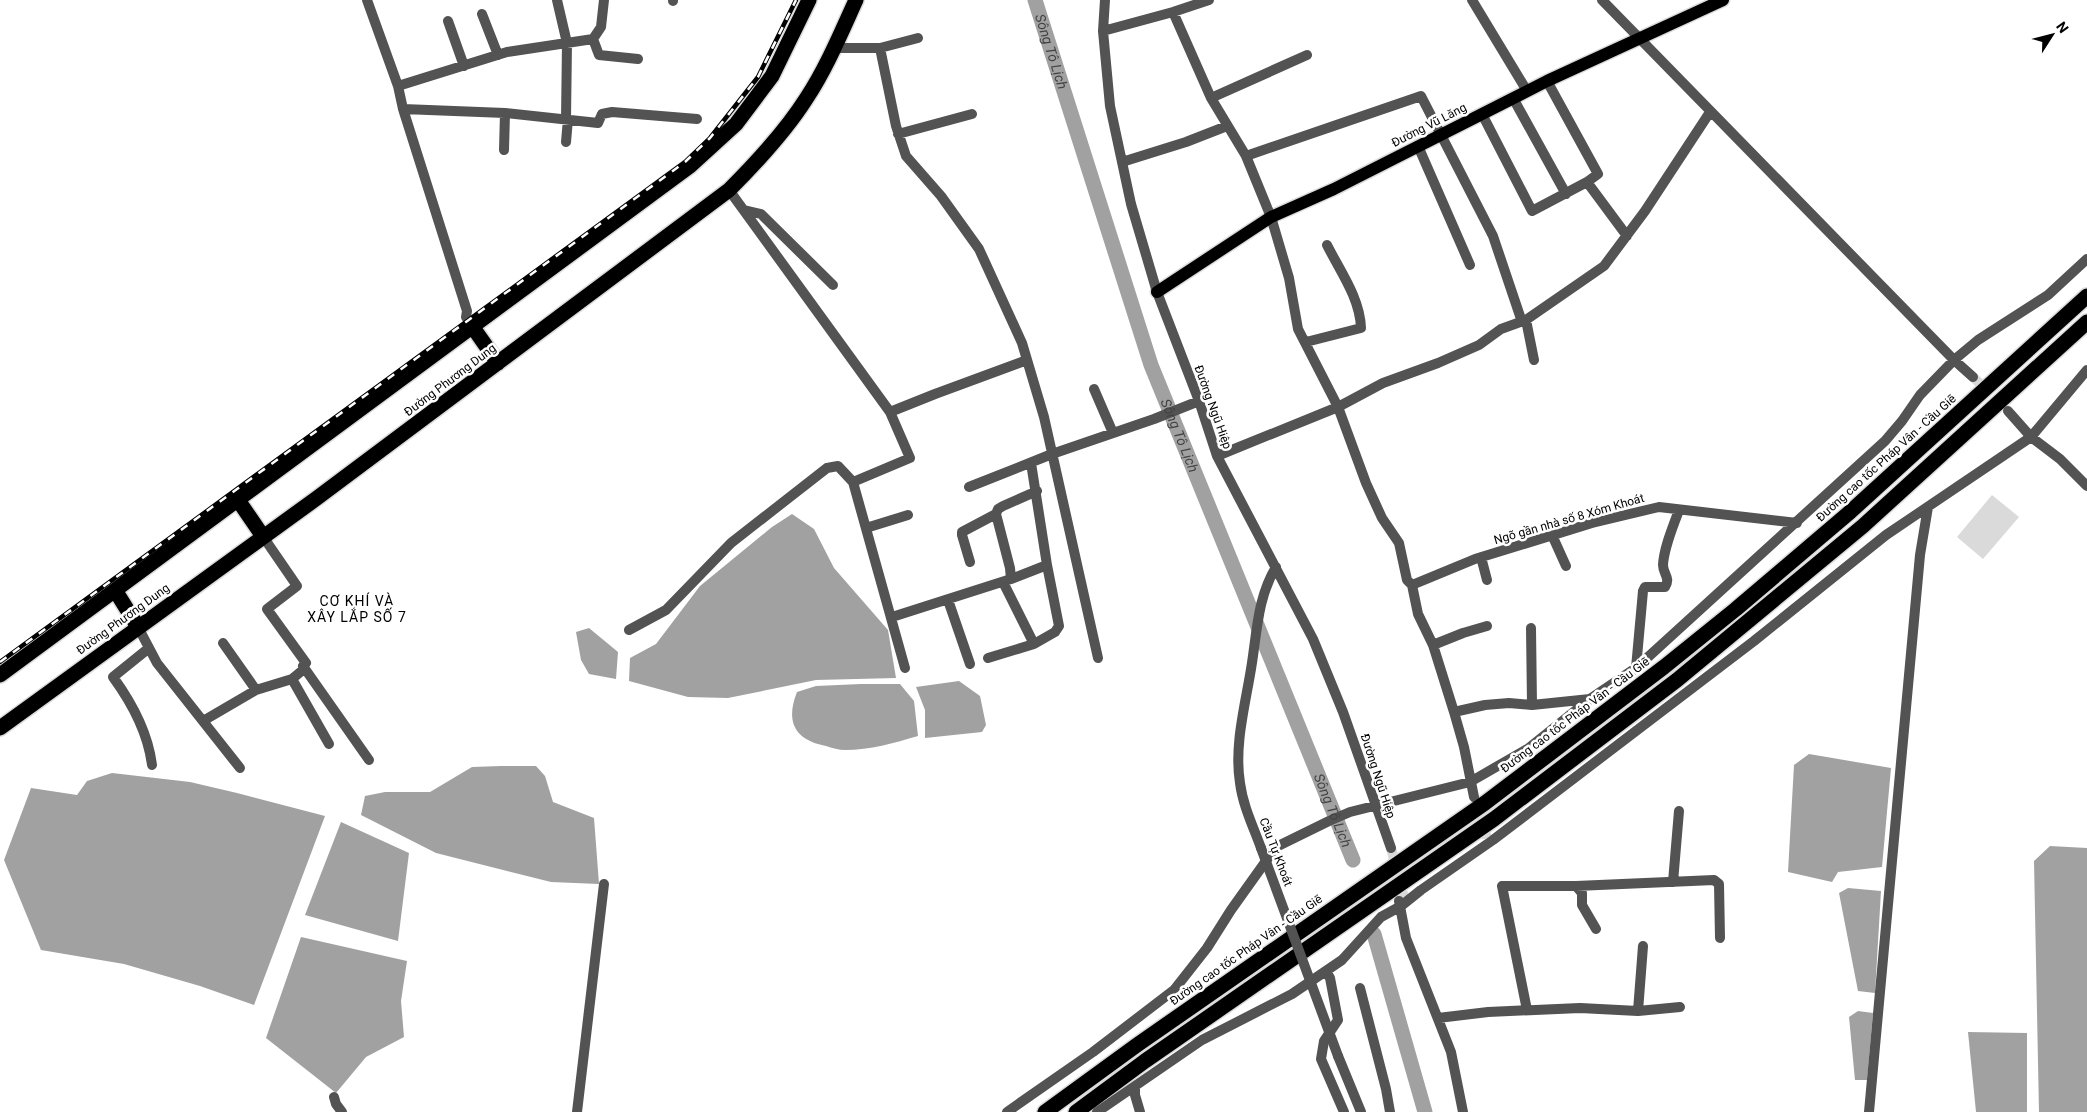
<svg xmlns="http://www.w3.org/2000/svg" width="2087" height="1112" viewBox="0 0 2087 1112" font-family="Roboto,sans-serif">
<rect width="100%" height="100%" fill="#fff"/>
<path fill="#dadada" d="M1992 495 2019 517 1983 559 1957 537Z"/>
<path fill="#a1a1a1" d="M792 514 814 529 834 568 888 630 896 678 816 680 728 698 688 697 629 681 630 658 656 644 700 586 772 527Z
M589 628 618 652 616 679 589 674 581 660 576 632Z
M959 681 980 696 986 725 982 732 925 738V710L916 687Z
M861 684H900L914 701 918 736C894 743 870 750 845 750 839 750 832 748 826 746 795 740 785 722 797 692L816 686Z
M1809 754 1891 768 1882 867 1838 872 1832 882 1788 872 1794 765Z
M501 766H536L545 776 553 802 594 818 599 884 551 882 436 853 361 815 365 796 385 792H430L472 767Z
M112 773 190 782 237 793 325 816 254 1005 200 986 124 964 41 950 4 860 31 788 77 795 87 781Z
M341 822 409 853 398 941 305 915Z
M2050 846 2087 848V1112H2039L2034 861Z
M1848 888 1881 891 1875 993 1858 991 1839 893Z
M301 937 407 961 401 1001 404 1037 366 1057 336 1093 266 1038Z
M1858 1011 1873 1013 1867 1080H1855L1849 1017Z
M1968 1032 2027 1033V1112H1976Z"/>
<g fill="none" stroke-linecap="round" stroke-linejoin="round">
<g stroke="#a1a1a1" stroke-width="15">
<path id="s1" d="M1035 0 1151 365 1353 860"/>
<path d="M1374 934 1425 1112"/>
</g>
<path stroke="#d9d9d9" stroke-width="10" stroke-dasharray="10 5" stroke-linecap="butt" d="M1973 377 2003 406
M1476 803 1487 838
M1391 848 1404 898"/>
<g stroke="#dbdbdb" stroke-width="15">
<path id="major" d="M1157 292 1271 217 1334 189 1547 81 1723 0"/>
</g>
<g stroke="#dbdbdb" stroke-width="18">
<path id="highway" d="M472 326 498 363
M238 500 262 535
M115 590 138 627
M0 675 690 166 736 124 772 76 809 0
M0 728 317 498 729 190C757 162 785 132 806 99 826 69 841 33 856 0
M1045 1112 1137 1045 1485 803 1664 667 1736 609 1850 512 2087 296
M1076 1112 1145 1061 1494 819 1677 680 1863 526 2087 322"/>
</g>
<path stroke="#535353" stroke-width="10" d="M367 0 398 86 403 109 467 311 466 317 472 326
M557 0 567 43 566 119
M604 0 601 27 593 39 599 55 638 59
M673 0V1
M1105 0 1103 31 1110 106 1131 204 1157 292 1199 401 1217 456 1313 639 1343 712 1391 848
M1472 0 1527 91
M1602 0 1954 360 1973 377
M1173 12 1211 98 1246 156 1271 217 1289 278 1298 329 1338 407 1366 483 1382 518 1399 543 1407 580 1412 585 1418 614 1433 645 1454 712 1464 747 1474 797
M482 14 498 55
M448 21 464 66
M1103 31 1173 12 1209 0
M833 48H880L918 38
M880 48 896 126 906 156 941 196 979 249 1022 343 1044 417 1098 658
M398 86 507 52 593 39
M1211 98 1307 55
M1513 98 1566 194
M403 109 505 113 598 123 602 114 612 112 697 119
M1482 114 1532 211 1587 182 1598 174 1547 81
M898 134 972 114
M566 142 568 119
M1418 146 1470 265
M504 150 505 113
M1246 156 1421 96 1493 236 1522 322
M1122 162 1186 142 1227 126
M1587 182 1627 236
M744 210 761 214 833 285
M1526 320 1534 360
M1306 342 1361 328C1360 298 1340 271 1327 245
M1094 389 1113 433
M2008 411 2031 437 2060 459 2087 486
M890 412 935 394 1027 360
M1217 456 1338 407 1383 383 1438 363 1479 345 1501 329 1526 320 1604 266 1645 211 1710 112
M853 482 905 668
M969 487 1052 454 1154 419 1199 401
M866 528 908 515
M262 535 297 586 267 609 306 663 303 666 369 760
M1552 535 1566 566
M1481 557 1487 580
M970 562 962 535V532L996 514
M1011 579 1047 565 1031 463
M1412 585 1475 559 1592 523 1659 507 1797 523
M948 600 970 664
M892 617 1011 579 1010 568 996 514 998 509 1003 506 1037 491
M138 627 157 663 240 768
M1531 628 1532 705
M629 630 666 610 731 543 827 468 838 466 853 482 910 458 890 412 729 190
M223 643 256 690 292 679 304 669
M1034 644 1055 632 1059 626 1047 565
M1433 645 1463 633 1487 626
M149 648 113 677C132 703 148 733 152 765
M988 658 1034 644 1003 582
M1636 668 1643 591 1645 587H1665C1671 578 1663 574 1663 565 1664 547 1673 527 1679 510
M292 679 329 744
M1454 712 1485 705 1509 703 1532 705 1590 699
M203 721 256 690
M1261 848C1253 826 1243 806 1240 783 1234 746 1245 706 1251 669 1257 634 1257 598 1276 567
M1673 882 1679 811
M1576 886 1582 893V905L1596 929
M1399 901 1406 938 1451 1052 1463 1112
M1326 971 1330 978 1338 1020 1324 1041 1321 1059 1344 1112
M1360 988 1386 1089 1390 1112
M1527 1010 1502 886H1576L1714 880 1719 884 1720 938
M1638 1011 1643 946
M1438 1018 1488 1012 1580 1008 1638 1011 1680 1007
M1338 1056 1361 1112
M1135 1086V1095L1140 1112
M334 1097 336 1104 342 1112
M577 1112 604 884
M1007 1112 1093 1052 1174 990 1207 948 1231 910 1276 847 1329 821 1350 812 1470 782 1529 748 1590 699 1636 668 1885 441 1902 421 1920 395 1954 360 1978 340 2048 295 2087 259
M1097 1112 1202 1040 1292 994 1342 960 1381 917 1401 906 1421 890 1493 840 1754 641 1886 535 2031 437 2087 370
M1869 1112 1920 555 1928 507"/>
<use href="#major" stroke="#000" stroke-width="12"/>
<use href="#highway" stroke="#000" stroke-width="15"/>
<g stroke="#000" stroke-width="4.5">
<path id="rail" d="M0 662 685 162 710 138 758 77 796 0"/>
</g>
<use href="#rail" stroke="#fff" stroke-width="2.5" stroke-dasharray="8" stroke-linecap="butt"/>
<path stroke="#535353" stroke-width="10" d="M1261 848 1338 1056"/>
</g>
<g text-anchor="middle" stroke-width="5" stroke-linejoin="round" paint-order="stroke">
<g font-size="12" fill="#000" stroke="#fff">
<text transform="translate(1429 125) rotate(-27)" y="4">Đường Vũ Lăng</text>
<text transform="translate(450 380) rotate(-37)" y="4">Đường Phương Dung</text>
<text transform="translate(1213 407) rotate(70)" y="4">Đường Ngũ Hiệp</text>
<text transform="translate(1886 458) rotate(-42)" y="4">Đường cao tốc Pháp Vân - Cầu Giẽ</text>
<text transform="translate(1569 519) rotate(-16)" y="4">Ngõ gần nhà số 8 Xóm Khoát</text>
<text transform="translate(123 619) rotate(-36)" y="4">Đường Phương Dung</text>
<text transform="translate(1575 715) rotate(-37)" y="4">Đường cao tốc Pháp Vân - Cầu Giẽ</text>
<text transform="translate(1378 776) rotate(72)" y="4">Đường Ngũ Hiệp</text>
<text transform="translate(1276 852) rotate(69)" y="4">Cầu Tự Khoát</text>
<text transform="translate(1246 950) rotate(-35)" y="4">Đường cao tốc Pháp Vân - Cầu Giẽ</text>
</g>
<g font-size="14" font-style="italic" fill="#424242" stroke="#fff">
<text dy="5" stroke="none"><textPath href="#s1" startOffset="54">Sông Tô Lịch</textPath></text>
<text dy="5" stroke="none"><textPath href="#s1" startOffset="459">Sông Tô Lịch</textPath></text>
<text dy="5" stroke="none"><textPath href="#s1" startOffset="864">Sông Tô Lịch</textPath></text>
</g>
<g font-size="14" letter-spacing="1" fill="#000" stroke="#fff">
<text x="357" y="606">CƠ KHÍ VÀ<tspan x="357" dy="16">XÂY LẮP SỐ 7</tspan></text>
</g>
</g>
<g transform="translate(2052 35) rotate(54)" stroke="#ffffff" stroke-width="4" paint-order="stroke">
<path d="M0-4L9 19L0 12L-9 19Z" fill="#000000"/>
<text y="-8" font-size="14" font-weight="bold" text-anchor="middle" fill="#000000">N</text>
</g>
</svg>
